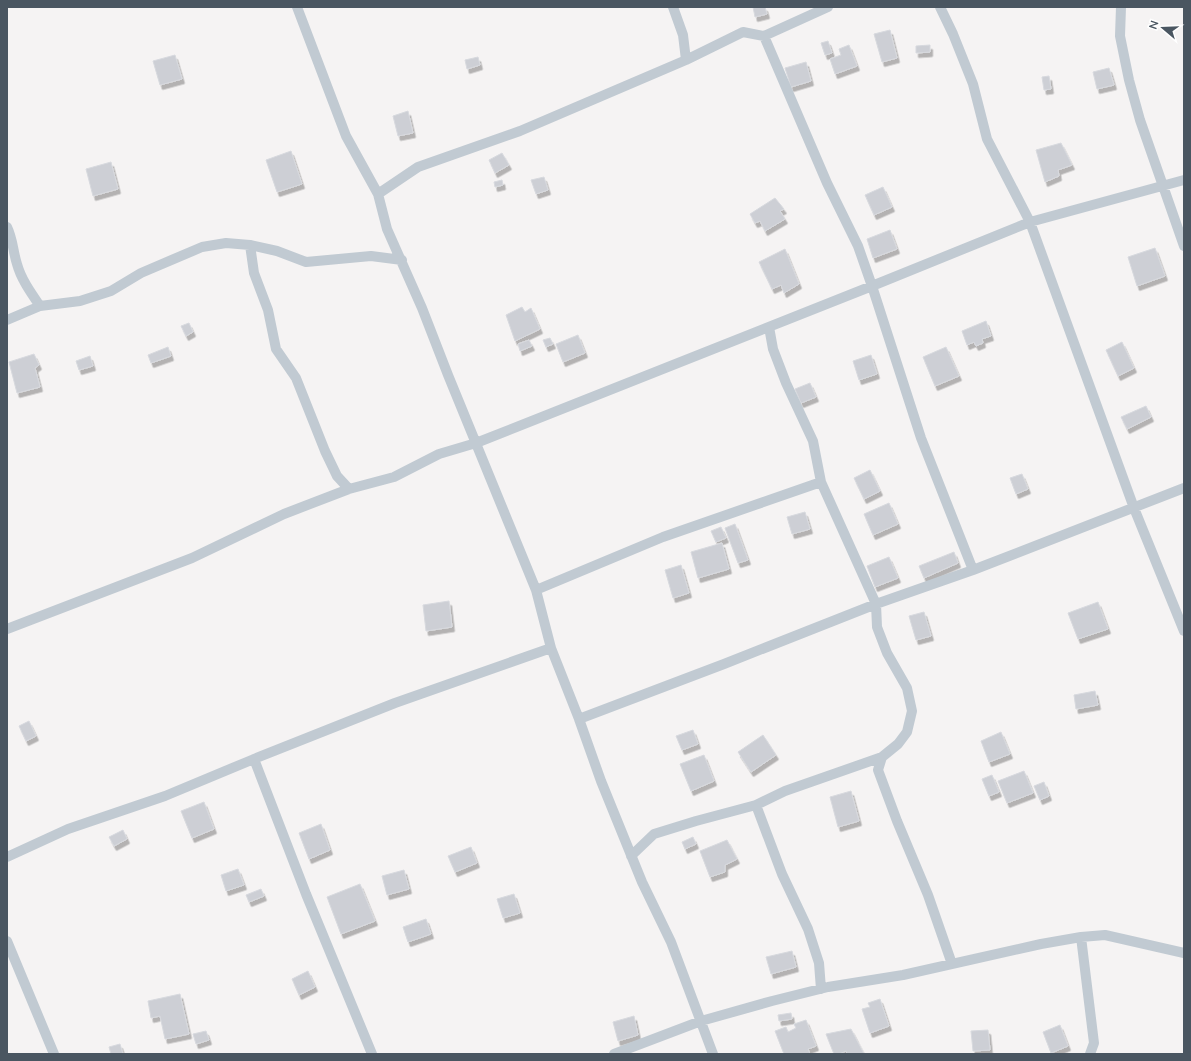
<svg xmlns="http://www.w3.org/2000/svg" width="1191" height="1061" viewBox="0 0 1191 1061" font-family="Mulish,sans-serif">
<defs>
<filter id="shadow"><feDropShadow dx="2.5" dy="4.5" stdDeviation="0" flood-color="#0004"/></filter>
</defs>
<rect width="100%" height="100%" fill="#f5f3f3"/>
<path fill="#cdcfd5" stroke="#d7d9de" filter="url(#shadow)" d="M753 7H765L767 14 755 17Z
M890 30 897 58 882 62 874 34Z
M828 41 832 53 825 55 821 43Z
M849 45 857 66 835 74 830 59 841 55 839 49Z
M930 45V52L916 53V46Z
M175 55 182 79 160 85 153 61Z
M478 57 480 65 467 69 465 60Z
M806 62 811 81 791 87 785 68Z
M1109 68 1114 85 1097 89 1093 72Z
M1049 76 1051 89 1044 90 1042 77Z
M408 111 413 133 398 136 393 116Z
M1061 143 1072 165 1058 170 1059 176 1045 182 1036 150Z
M291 151 302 184 277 192 266 160Z
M502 153 509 165 495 173 489 160Z
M111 162 118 189 93 196 86 169Z
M544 177 548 190 536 194 531 180Z
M502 180 503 185 495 187 494 182Z
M883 187 892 207 874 215 865 195Z
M775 198 784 209 780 211 785 219 765 231 760 221 755 223 750 214Z
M890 230 897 249 873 258 867 239Z
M1155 248 1165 276 1137 286 1128 257Z
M785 249 799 284 784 293 781 285 772 289 759 262Z
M522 307 525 312 531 308 540 329 515 341 506 315Z
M986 321 991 336 982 339 983 343 976 346 974 342 967 345 962 331Z
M189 323 193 332 186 336 181 326Z
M578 335 585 353 563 362 556 344Z
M550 338 553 344 546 347 543 340Z
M529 340 532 346 520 351 518 344Z
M1122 342 1134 368 1118 376 1106 350Z
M168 347 171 356 151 363 148 355Z
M946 347 959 376 935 386 923 357Z
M34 354 39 365 35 368 40 387 17 393 9 362Z
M871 355 877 374 859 380 853 361Z
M90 356 93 366 79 370 76 361Z
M810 383 816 397 801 403 795 389Z
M1146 406 1151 417 1127 429 1121 417Z
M870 470 880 491 864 499 854 478Z
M1022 474 1028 489 1016 494 1010 478Z
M889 503 898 524 873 535 864 514Z
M805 512 810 529 792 534 787 517Z
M735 524 748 560 738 563 725 528Z
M721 527 726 538 716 542 711 531Z
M722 543 729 569 698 578 691 552Z
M954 552 958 563 924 578 919 566Z
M889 557 898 578 875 587 867 566Z
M681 565 689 593 673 598 665 570Z
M449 601 452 627 426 631 423 605Z
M1098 602 1108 629 1078 639 1068 613Z
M924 612 931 636 916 640 909 616Z
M1095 691 1098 705 1076 709 1074 695Z
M29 721 36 736 26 741 19 726Z
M693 730 698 744 682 750 676 736Z
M1001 732 1010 754 989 762 981 741Z
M763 735 776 755 751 772 738 752Z
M704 755 714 781 691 791 680 764Z
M1024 771 1033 793 1007 803 998 781Z
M992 775 999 792 989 796 982 779Z
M1044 782 1049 796 1040 800 1034 786Z
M851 791 859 821 838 827 830 797Z
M204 802 214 829 192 838 181 811Z
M321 824 330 850 309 859 299 833Z
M123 830 127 839 114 846 109 837Z
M693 837 696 844 685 849 682 842Z
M727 840 737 859 725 865V872L710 877 700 851Z
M471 847 477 863 455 872 448 856Z
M238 869 244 885 226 891 221 875Z
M404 870 409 889 387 895 382 876Z
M360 884 375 921 341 934 327 897Z
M261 889 264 896 249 902 246 895Z
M514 894 520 913 503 918 497 899Z
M426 919 431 934 408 942 403 927Z
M792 951 796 967 771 974 766 957Z
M308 971 315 987 299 995 292 979Z
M180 994 189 1034 165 1039 160 1016 151 1018 148 1001Z
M880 999 889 1026 870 1033 862 1009 870 1007 868 1003Z
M791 1013 792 1019 779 1021 778 1015Z
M634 1016 638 1035 618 1041 613 1022Z
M806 1020 816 1046 808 1049 810 1054H784L775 1031 786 1027 788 1032 796 1028 794 1024Z
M1060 1025 1068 1046 1051 1053 1043 1032Z
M851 1029 864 1054H847L846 1051 839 1054H834L826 1034Z
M988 1030 990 1050 973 1051 971 1031Z
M206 1031 209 1040 196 1044 193 1034Z
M120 1044 123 1054H111L109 1047Z"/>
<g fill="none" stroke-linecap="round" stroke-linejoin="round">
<path stroke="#c1cad2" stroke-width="10" d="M297 7 346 136 378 194 387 229 422 308 448 375 536 590 551 648 579 719 601 781 642 882 671 942 713 1054
M673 7 683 35 686 60
M940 7 953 34 973 84 987 139 1030 222 1134 508 1184 631
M1121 7 1120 36 1129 80 1140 120 1184 246
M764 36 827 183 858 246 872 286 921 438 973 570
M378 194 418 167 520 131 686 60 743 32 764 36 828 7
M7 227C13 239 13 252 17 264 21 279 31 293 40 306
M250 245 254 273 268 310 276 349 296 378 325 451 337 476 349 489
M7 320 40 306 80 301 111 291 141 273 202 247 226 243 250 245 277 251 306 262 371 256 402 260
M769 327 773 349 786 383 813 441 821 482
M536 590 663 537 821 482 876 604 877 627 887 653 907 688 912 711 907 732 898 744 882 757 878 770 897 821 928 895 952 964
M7 629 192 558 284 514 349 489 394 477 439 454 476 443 872 286 1030 222 1184 180
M579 719 724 664 876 604 973 570 1184 488
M254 759 306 894 372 1054
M756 805 782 874 808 929 819 963 821 989
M631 856 654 834 696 821 756 805 785 791 882 757
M7 857 68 829 165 796 254 759 395 703 551 648
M1081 937 1094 1043 1090 1054
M7 941 54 1054
M614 1054 701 1021 772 1001 828 987 903 975 1041 944 1081 937 1105 935 1184 953"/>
</g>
<rect width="1191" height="1061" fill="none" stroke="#4a5661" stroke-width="16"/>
<g transform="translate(1163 28) rotate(289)" stroke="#ffffff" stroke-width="3" paint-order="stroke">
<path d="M0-3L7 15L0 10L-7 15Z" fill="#4a5661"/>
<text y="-6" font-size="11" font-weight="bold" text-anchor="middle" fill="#4a5661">N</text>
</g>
</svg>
